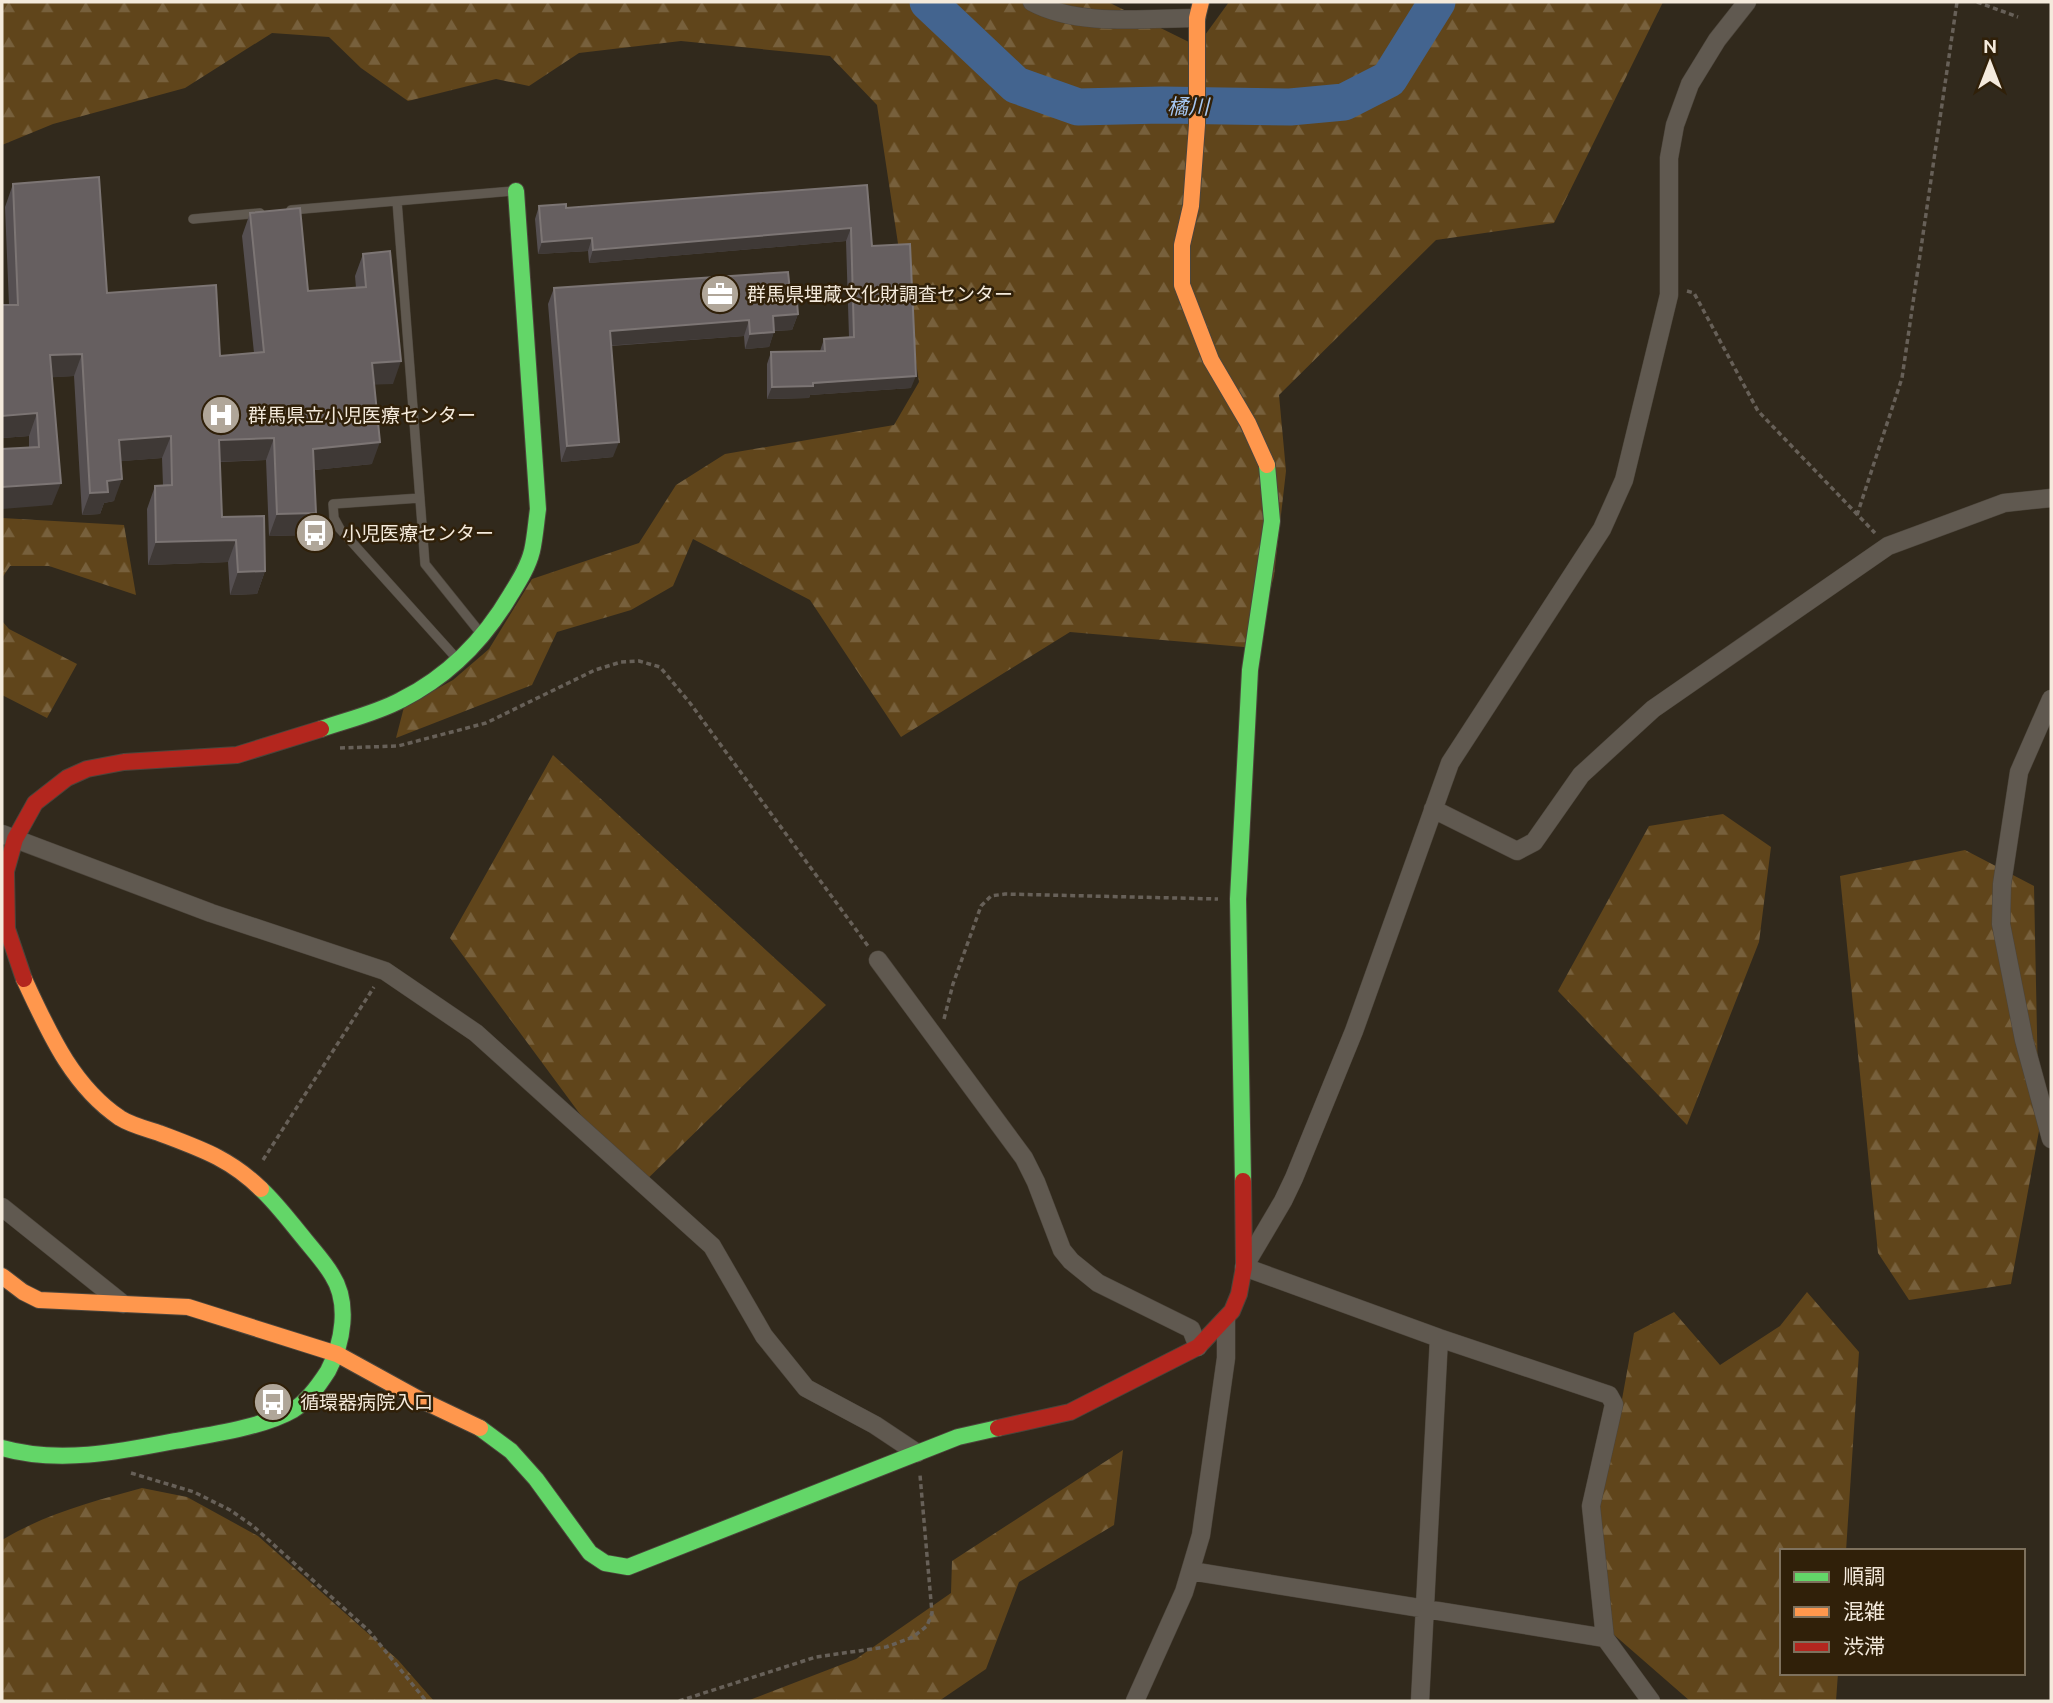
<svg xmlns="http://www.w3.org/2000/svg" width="2053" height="1703" viewBox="0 0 2053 1703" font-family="Ubuntu,'Noto Sans JP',sans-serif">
<defs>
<pattern id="forest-firs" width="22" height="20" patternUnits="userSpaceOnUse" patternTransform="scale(1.75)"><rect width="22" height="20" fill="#60451b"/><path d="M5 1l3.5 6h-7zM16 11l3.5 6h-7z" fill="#77603c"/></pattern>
</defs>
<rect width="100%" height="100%" fill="#31291c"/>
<path fill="url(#forest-firs)" d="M2 2H1108L1197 46 1229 2H1663L1554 223 1436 240 1279 395 1286 471 1274 576 1255 648 1070 632 901 737 810 600 693 539 673 586 631 610 557 632 532 685 396 738 404 707 453 680 489 649 532 579 639 543 676 485 725 454 894 425 919 382 877 105 830 56 681 41 579 53 529 86 496 79 408 101 361 68 329 37 272 33 185 88 53 124 2 145Z
M2 518 124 525 136 595 49 566H10L2 578Z
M2 621 9 629 77 664 47 718 2 695Z
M553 755 826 1005 636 1190 450 938Z
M1723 814 1771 847 1759 942 1687 1125 1558 991 1649 826Z
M1965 850 2034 886 2039 1131 2011 1284 1909 1300 1878 1253 1840 876Z
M1807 1292 1859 1352 1846 1551H1782V1673H1838L1836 1701H1690L1612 1633 1597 1508 1617 1427 1634 1333 1674 1312 1720 1365 1780 1326Z
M1123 1450 1114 1525 1019 1582 986 1669 939 1701H747L856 1659 951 1593 952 1561Z
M142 1488 187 1497 258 1536 398 1660 434 1701H2V1540C45 1514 94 1501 142 1488Z"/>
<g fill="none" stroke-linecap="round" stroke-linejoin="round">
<path stroke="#43648f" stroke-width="37" d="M928 2 1016 85 1078 107 1162 105 1290 107 1344 102 1389 79 1437 2"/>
<g stroke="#4c453b" stroke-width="10">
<path id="lane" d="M397 201 425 564 482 635
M291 210 514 191
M193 219 260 213
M420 498 333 504 334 518 340 529 458 660"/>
</g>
<g stroke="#4c453b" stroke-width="19">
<path id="street" d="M1032 2C1078 27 1146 18 1197 18
M2051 699 2019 772 2002 884 2001 924 2024 1040 2051 1139
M1433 809 1517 851 1534 842 1581 775 1653 709 1888 546 2004 503 2051 498
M2 834 211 913 385 971 476 1033 712 1246 764 1336 806 1388 875 1425 917 1453
M878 960 1024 1158 1036 1182 1062 1250 1071 1261 1098 1283 1191 1329 1198 1347
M2 1207 123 1304
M1191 1571 1605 1638
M1135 1701 1184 1592 1201 1535 1226 1358V1319
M1420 1701 1439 1338
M1651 1701 1605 1638 1591 1506 1614 1404 1609 1395 1439 1338 1244 1267 1283 1201 1294 1178 1354 1031 1450 763 1602 529 1624 480 1669 295V158L1675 125 1690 84 1717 40 1747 2"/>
</g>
<g stroke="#4c453b" stroke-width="18">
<path id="fast" d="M321 729C347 720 377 713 401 700 449 676 484 640 511 594 519 581 528 567 532 551 535 538 536 523 538 509L516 191
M1243 1181 1238 899 1250 670 1272 521 1267 465
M480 1428 511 1451 536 1479 590 1553 605 1563 628 1567 958 1437 998 1428
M2 1448C58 1464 119 1452 175 1441 209 1435 264 1427 293 1410 308 1401 319 1385 328 1371 343 1343 350 1303 332 1275 325 1263 315 1252 306 1241 291 1223 278 1205 261 1189"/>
</g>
<g stroke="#4c453b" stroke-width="18">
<path id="slow" d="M1201 2 1197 18V125L1191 206 1182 245V285L1211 360 1248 423 1267 465
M24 979C48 1030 71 1085 120 1118 131 1125 147 1129 159 1133 201 1149 229 1158 261 1189
M2 1276 23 1292 39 1300 188 1307 337 1354 417 1398 480 1428"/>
</g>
<g stroke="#4c453b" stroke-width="18">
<path id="jam" d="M24 979 7 929 6 871 15 839 35 803 67 778 87 769 124 762 237 755 321 729
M998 1428 1070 1412 1198 1347 1232 1311 1239 1294 1244 1267 1243 1181"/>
</g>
<path stroke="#676058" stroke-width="3.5" stroke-dasharray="5 3.5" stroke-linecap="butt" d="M1977 2 2018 17
M1687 291 1694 293 1758 411 1875 533
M1857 515 1902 378 1957 2
M340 748 398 746 486 723 595 670 621 662 639 661 660 667 690 703 868 946
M944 1019 953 984 981 906 991 896 1005 894 1218 899
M263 1160 374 987
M131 1473 194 1492 230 1510 253 1526 369 1631 426 1701
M679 1701 816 1657 886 1647 913 1637 927 1626 932 1613 920 1475"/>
<use href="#lane" stroke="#605950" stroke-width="9"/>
<use href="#street" stroke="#605950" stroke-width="18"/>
<use href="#fast" stroke="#63d668" stroke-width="16"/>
<use href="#slow" stroke="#ff974d" stroke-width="16"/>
<use href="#jam" stroke="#b3261e" stroke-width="16"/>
</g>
<path fill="#554f51" d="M13 184 107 293 220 356 254 353 242 236 250 213 308 291 356 288 355 276 363 254 393 384H374L372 464 314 470 316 513 308 535 269 536 266 460 220 462 222 517 265 571 257 594 230 595 228 562 148 565 147 509 155 486H163L162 458 121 461 114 501 104 503 100 514 82 515 74 376 52 377V505L29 448V436L2 438V305H9L5 207Z
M867 185 872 246 911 388 810 395 809 398 767 399V364L771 352 820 351 824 339 849 337 846 241 589 263 588 251 538 254 535 219 539 206 566 208Z
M554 288 790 291 798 314 792 330 774 331 769 347 745 349 744 336 611 346 613 457 561 462 548 304Z"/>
<path fill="#3f3936" d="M851 228 846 241 589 263 593 250Z
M592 238 588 251 538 254 542 242Z
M798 314 792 330 768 331 773 316Z
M749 320 744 336 604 346 610 331Z
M774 332 769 347 745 349 750 334Z
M82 354 74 376 42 378 50 355Z
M401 361 393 384 364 385 372 363Z
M916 376 911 388 810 395 809 398 767 399 772 387Z
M37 413 29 436 2 438V416Z
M171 436 162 458 111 462 119 440Z
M274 438 266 460 211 462 219 440Z
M380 442 372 464 305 471 313 449Z
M619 442 613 457 561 462 567 446Z
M122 479 114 501 104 503 100 514 82 515 90 493 107 481Z
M61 483 52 505 2 509V487Z
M316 513 308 535 269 536 277 514Z
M236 540 228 562 148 565 156 542Z
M265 571 257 594 230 595 238 572Z"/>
<path fill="#665f60" stroke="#7c7574" stroke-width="2" d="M99 177 107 293 216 285 220 356 264 352 250 213 300 208 308 291 366 287 363 254 390 251 401 361 372 363 380 442 313 449 316 513 277 514 274 438 219 440 222 517 264 516 265 571 238 572 236 540 156 542 155 486 172 485 171 436 119 440 122 479 107 481 108 492 90 493 82 354 50 355 61 483 2 487V449L39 447 37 413 2 416V305H18L13 184Z
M867 185 872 246 910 244 916 376 813 383V386L772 387 771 352 825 351 824 339 854 337 851 228 593 250 592 238 542 242 539 206 566 204V208Z
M788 272 790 291 796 290 798 314 773 316 774 332 750 334 749 320 610 331 619 442 567 446 554 288Z"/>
<defs>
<g id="office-disc" transform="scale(2.0125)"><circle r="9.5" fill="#b0a699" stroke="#302009"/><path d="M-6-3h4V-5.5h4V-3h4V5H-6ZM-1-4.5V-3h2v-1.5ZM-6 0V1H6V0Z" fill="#fff"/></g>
<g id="hospital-disc" transform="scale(2.0125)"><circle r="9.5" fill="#b0a699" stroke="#302009"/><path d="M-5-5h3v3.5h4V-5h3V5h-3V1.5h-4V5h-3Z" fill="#fff"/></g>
<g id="bus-disc" transform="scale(2.0125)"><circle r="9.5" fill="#b0a699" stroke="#302009"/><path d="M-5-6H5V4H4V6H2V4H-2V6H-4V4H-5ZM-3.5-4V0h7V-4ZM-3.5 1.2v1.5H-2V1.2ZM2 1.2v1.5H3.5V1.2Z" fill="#fff"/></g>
</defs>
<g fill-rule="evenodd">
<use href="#office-disc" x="720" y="294"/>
<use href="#hospital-disc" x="221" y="415"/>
<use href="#bus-disc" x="315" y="533"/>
<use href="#bus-disc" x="273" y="1402"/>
</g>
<g text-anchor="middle" stroke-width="5" stroke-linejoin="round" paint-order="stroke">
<g font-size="19" fill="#f4eadc" stroke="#302009" text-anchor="start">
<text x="747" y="301">群馬県埋蔵文化財調査センター</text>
<text x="248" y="422">群馬県立小児医療センター</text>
<text x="342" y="540">小児医療センター</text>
<text x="300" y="1409">循環器病院入口</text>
</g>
<g font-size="21" font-style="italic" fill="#a6c7f2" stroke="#302009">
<text x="1188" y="114">橘川</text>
</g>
</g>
<rect width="2053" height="1703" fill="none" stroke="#f4eadc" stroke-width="7"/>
<rect x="1780" y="1549" width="245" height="126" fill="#302009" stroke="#7e715d" stroke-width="2"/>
<rect x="1794" y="1572" width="35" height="10" fill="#63d668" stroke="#7e715d" stroke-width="2"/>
<text x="1843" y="1584" font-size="21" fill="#f4eadc">順調</text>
<rect x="1794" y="1607" width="35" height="10" fill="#ff974d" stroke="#7e715d" stroke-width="2"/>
<text x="1843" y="1619" font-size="21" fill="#f4eadc">混雑</text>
<rect x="1794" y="1642" width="35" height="10" fill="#b3261e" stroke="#7e715d" stroke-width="2"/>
<text x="1843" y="1654" font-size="21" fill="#f4eadc">渋滞</text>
<g transform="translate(1990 63)" stroke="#302009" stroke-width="5" paint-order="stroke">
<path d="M0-5L12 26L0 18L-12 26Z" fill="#f4eadc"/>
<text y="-10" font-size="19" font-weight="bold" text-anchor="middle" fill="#f4eadc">N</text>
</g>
</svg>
